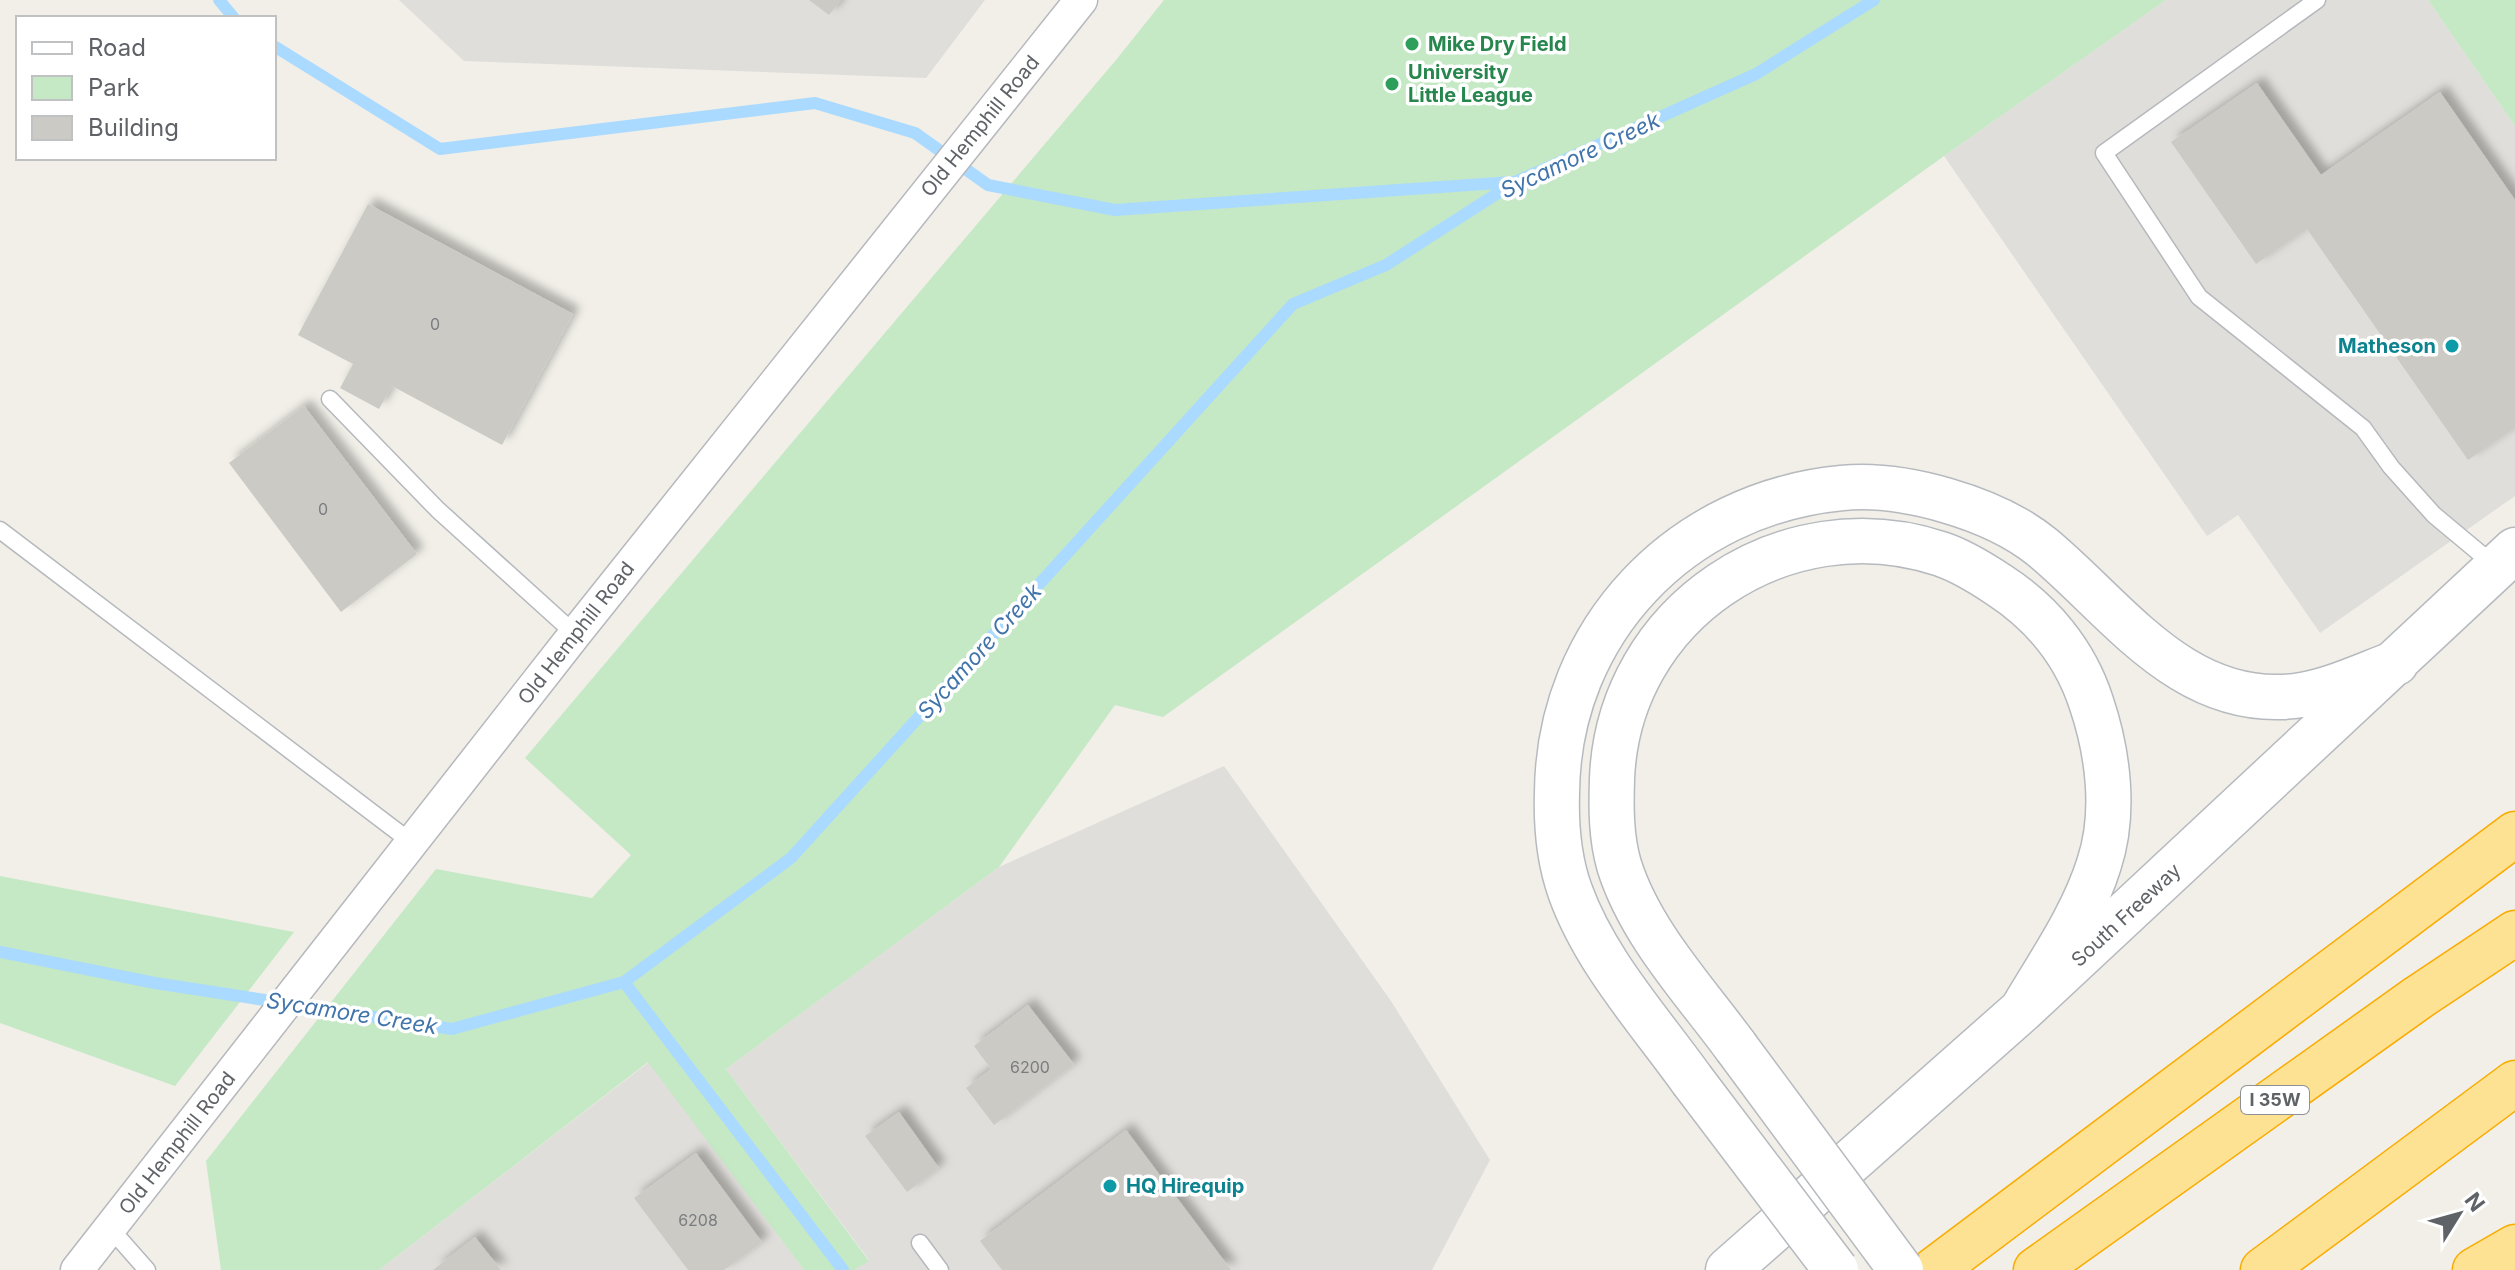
<svg xmlns="http://www.w3.org/2000/svg" width="2515" height="1270" viewBox="0 0 2515 1270" font-family="Inter,sans-serif">
<defs>
<filter id="shadow"><feDropShadow dx="7" dy="-7" stdDeviation="4" flood-color="#0004"/></filter>
</defs>
<rect width="100%" height="100%" fill="#f1efe8"/>
<path fill="#e0deda" d="M399 0H985L926 78 464 61Z
M2166 0H2428L2515 126V496L2320 633 2238 515 2207 536 1944 156Z
M1224 766 1391 1001 1490 1160 1432 1270H854L869 1260 726 1069 999 867Z
M649 1062 804 1270H379Z"/>
<path fill="#c5e8c5" d="M1164 0H2166L1944 156 1163 717 1115 705 999 867 726 1069 869 1261 854 1270H804L648 1062 379 1270H221L206 1161 436 869 592 898 631 855 525 758 1116 60Z
M2428 0H2515V126Z
M0 876 294 932 175 1086 0 1023Z"/>
<g fill="none" stroke-linecap="round" stroke-linejoin="round">
<path stroke="#aadaff" stroke-width="12" d="M219 0 234 18
M274 46 440 149 815 103 915 133 988 185 1115 210 1512 182
M0 952 155 983 452 1029 624 982 791 858 1293 304 1386 265 1515 182 1756 74 1874 0
M624 982 843 1270"/>
</g>
<path fill="#cccac5" filter="url(#shadow)" d="M809 0H841L829 15Z
M2257 83 2321 175 2440 92 2515 200V428L2468 460 2307 229 2256 264 2171 142Z
M368 204 573 314 502 445 392 386 379 409 340 388 353 364 298 335Z
M304 406 417 554 341 612 229 463Z
M1028 1005 1074 1064 994 1125 966 1088 991 1069 974 1046Z
M899 1112 939 1168 907 1192 865 1136Z
M1126 1130 1231 1270H1002L980 1241Z
M696 1153 762 1242 724 1270H688L634 1198Z
M475 1237 501 1270H433Z"/>
<g fill="none" stroke-linecap="round" stroke-linejoin="round">
<g stroke="#b5b8bc" stroke-width="19">
<path id="service" d="M2317 0 2104 153 2199 297 2363 428 2391 467 2434 515 2494 565
M330 399 438 510 575 634
M0 530 411 842
M110 1228 147 1270
M920 1243 940 1270"/>
</g>
<g stroke="#b5b8bc" stroke-width="35">
<path id="minor" d="M77 1270 575 634 1081 0"/>
</g>
<g stroke="#b6babf" stroke-width="47">
<path id="secondary" d="M1736 1047C1695 991 1640 933 1619 865 1611 837 1611 808 1612 779 1618 613 1785 502 1941 554 1962 561 1981 573 1999 585 2042 613 2075 653 2091 702 2108 752 2116 813 2099 864 2083 916 2049 964 2022 1010
M1692 1080C1649 1020 1595 961 1570 891 1559 860 1556 825 1557 793 1558 631 1681 503 1842 488 1903 482 1994 508 2042 547 2117 609 2183 709 2295 696 2329 692 2363 675 2396 663
M1728 1270 2022 1010 2515 550"/>
</g>
<g stroke="#f9ab00" stroke-width="47">
<path id="motorway" d="M1934 1270 2515 834
M2036 1270 2419 997 2515 933
M2263 1270 2515 1083
M2475 1270 2515 1247"/>
</g>
<use href="#service" stroke="#fff" stroke-width="16"/>
<use href="#minor" stroke="#fff" stroke-width="32"/>
<use href="#secondary" stroke="#fff" stroke-width="44"/>
<use href="#motorway" stroke="#fde293" stroke-width="44"/>
<g stroke="#b6babf" stroke-width="47" stroke-linecap="butt">
<path id="secondary-bridge" d="M1736 1047 1901 1270
M1692 1080 1836 1270"/>
</g>
<use href="#secondary-bridge" stroke="#fff" stroke-width="44"/>
</g>
<g fill="#2e9e5b" stroke="#fff" stroke-width="3">
<circle cx="1412" cy="44" r="8"/>
<circle cx="1392" cy="84" r="8"/>
</g>
<g fill="#0f9aa8" stroke="#fff" stroke-width="3">
<circle cx="2452" cy="346" r="8"/>
<circle cx="1110" cy="1186" r="8"/>
</g>
<g text-anchor="middle" stroke-width="7" stroke-linejoin="round" paint-order="stroke">
<g font-size="16" fill="#7a7d7f">
<text x="435" y="330">0</text>
<text x="323" y="515">0</text>
<text x="1030" y="1073">6200</text>
<text x="698" y="1226">6208</text>
</g>
<rect fill="#fff" stroke="#8f9295" stroke-width="2" x="2241" y="1086" width="68" height="28" rx="6"/>
<g font-size="18" font-weight="bold" fill="#5f6368">
<text x="2275" y="1106">I 35W</text>
</g>
<g font-size="20" font-weight="bold" fill="#27864d" stroke="#fff" text-anchor="start">
<text x="1428" y="51">Mike Dry Field</text>
<text x="1408" y="79">University<tspan x="1408" dy="23">Little League</tspan></text>
</g>
<g font-size="20" fill="#5f6368" stroke="#fff">
<text transform="translate(980 126) rotate(-51)" y="7">Old Hemphill Road</text>
<text transform="translate(576 633) rotate(-52)" y="7">Old Hemphill Road</text>
<text transform="translate(2126 915) rotate(-43)" y="7">South Freeway</text>
<text transform="translate(177 1143) rotate(-52)" y="7">Old Hemphill Road</text>
</g>
<g font-size="20" font-weight="bold" fill="#0d838f" stroke="#fff" text-anchor="end">
<text x="2436" y="353">Matheson</text>
<text x="1126" y="1193" text-anchor="start">HQ Hirequip</text>
</g>
<g font-size="22" font-style="italic" fill="#4174aa" stroke="#fff">
<text transform="translate(1580 155) rotate(-25)" y="8">Sycamore Creek</text>
<text transform="translate(979 651) rotate(-48)" y="8">Sycamore Creek</text>
<text transform="translate(352 1013) rotate(9)" y="8">Sycamore Creek</text>
</g>
</g>
<rect x="16" y="16" width="260" height="144" fill="#ffffff" stroke="#bfc1c3" stroke-width="2"/>
<rect x="32" y="42" width="40" height="12" fill="#ffffff" stroke="#bfc1c3" stroke-width="2"/>
<text x="88" y="56" font-size="24" fill="#5f6368">Road</text>
<rect x="32" y="76" width="40" height="24" fill="#c5e8c5" stroke="#bfc1c3" stroke-width="2"/>
<text x="88" y="96" font-size="24" fill="#5f6368">Park</text>
<rect x="32" y="116" width="40" height="24" fill="#cccac5" stroke="#bfc1c3" stroke-width="2"/>
<text x="88" y="136" font-size="24" fill="#5f6368">Building</text>
<g transform="translate(2459 1214) rotate(53)" stroke="#ffffff" stroke-width="6" paint-order="stroke">
<path d="M0-6L14 30L0 20L-14 30Z" fill="#5f6368"/>
<text y="-12" font-size="22" font-weight="bold" text-anchor="middle" fill="#5f6368">N</text>
</g>
</svg>
